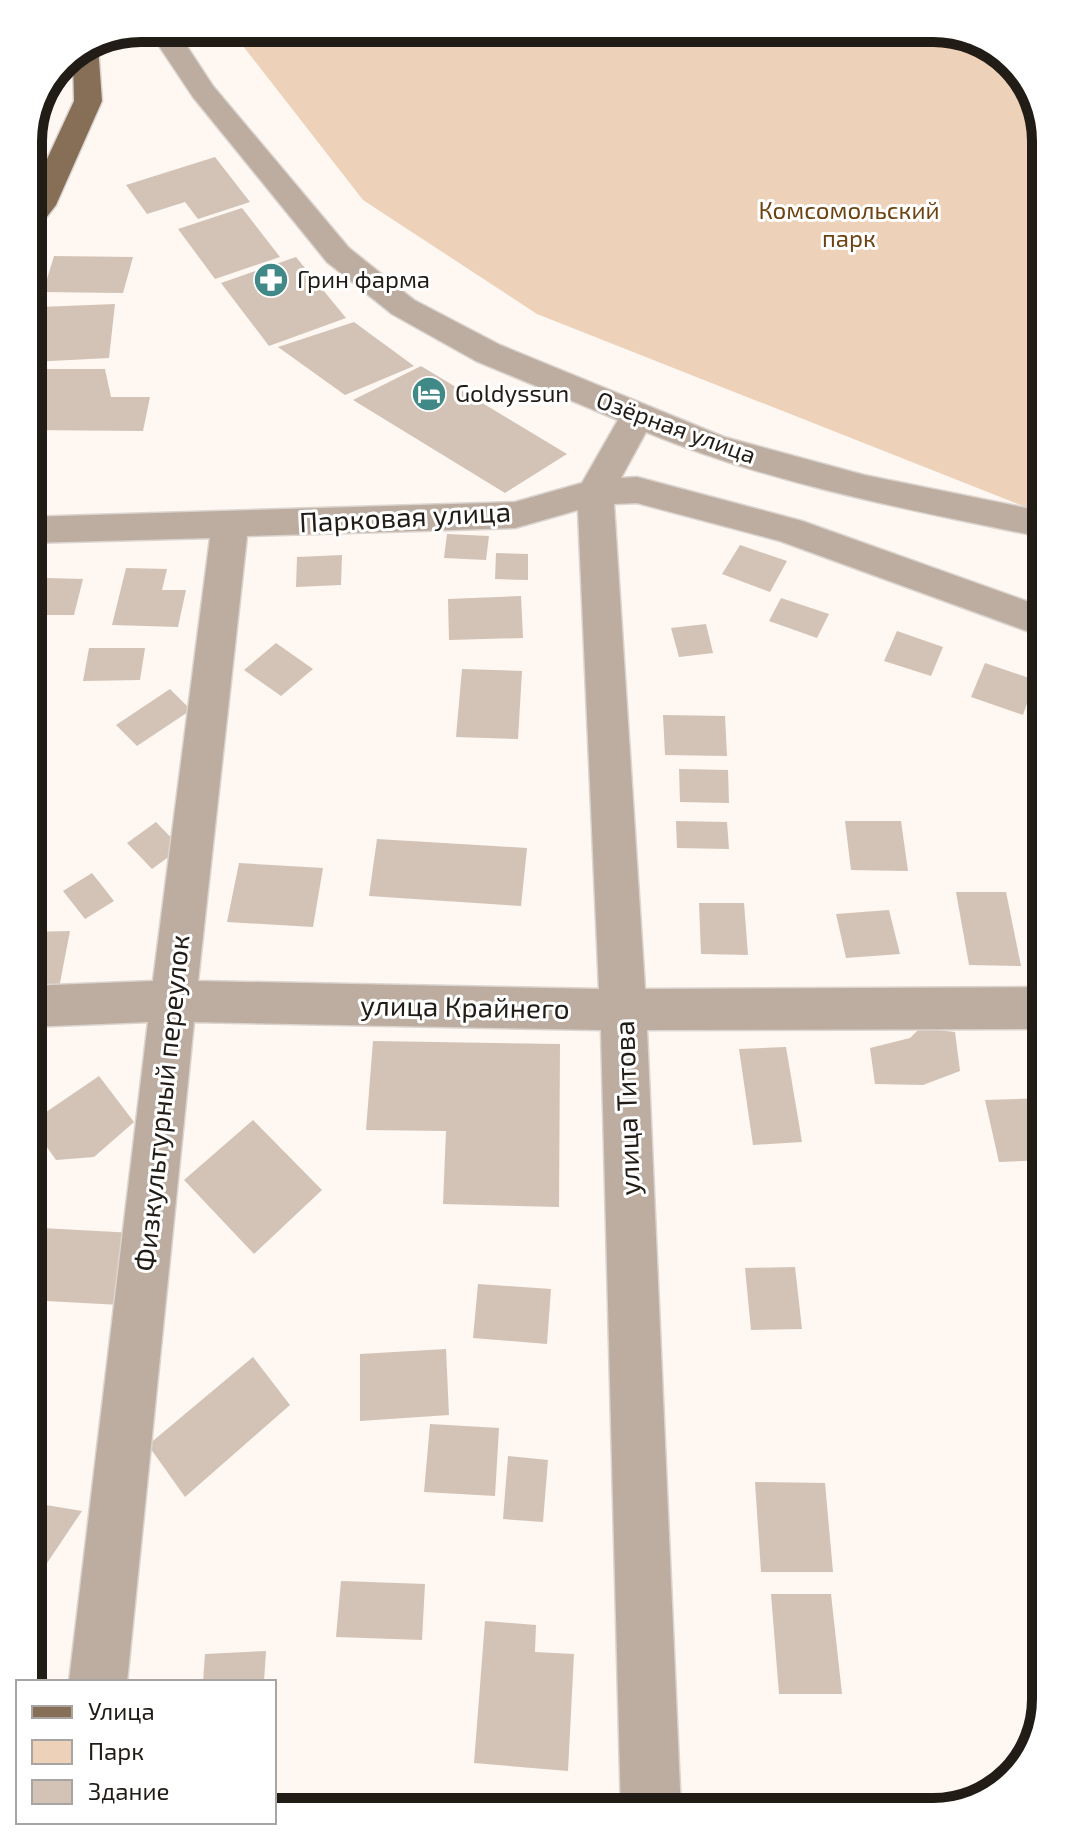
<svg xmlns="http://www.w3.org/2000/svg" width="1074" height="1840" viewBox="0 0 1074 1840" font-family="'Exo 2',sans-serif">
<rect width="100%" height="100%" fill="#fef7f2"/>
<path fill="#edd2b9" d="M229 28H941L996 47 1035 91 1046 141V515L537 314 363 200Z"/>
<path fill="#d3c3b6" d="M215 157 250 202 198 219 185 202 147 214 126 185Z
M242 208 280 257 215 279 178 229Z
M54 256 133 257 123 293 43 292Z
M296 257 346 318 269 346 221 283Z
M115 304 109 358 31 362 40 307Z
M354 322 414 366 345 395 278 347Z
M421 366 567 454 505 493 353 400Z
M40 369H105L111 397H150L143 431 28 430V415Z
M447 534 489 536 486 560 444 558Z
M740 545 787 561 770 592 722 574Z
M496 553 528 554V580L495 579Z
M342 555 341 585 296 587 297 557Z
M126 568 167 569 162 590H186L178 627 112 625Z
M46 578 83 579 74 615H37Z
M521 596 523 638 449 640 448 599Z
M781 598 829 614 817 638 769 621Z
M706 624 713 653 679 657 671 628Z
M897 631 943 647 931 676 884 661Z
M276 643 313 669 281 696 244 670Z
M89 648H145L140 680 83 681Z
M985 663 1035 680 1023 715 971 697Z
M462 669 522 671 518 739 456 737Z
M170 689 191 710 137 746 116 725Z
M663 715 725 716 727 756 665 755Z
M679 769 728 770 729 803 680 802Z
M676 821 727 822 729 849 677 848Z
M845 821H901L908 871 851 870Z
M156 822 181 848 152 869 127 843Z
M377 839 527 848 521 906 369 896Z
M239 863 323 868 313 927 227 922Z
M92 873 114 901 85 919 63 891Z
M956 892H1006L1021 966 969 965Z
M699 903H744L748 955 701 954Z
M889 910 900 954 846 958 836 914Z
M70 931 59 988 28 989V932Z
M920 1028 955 1032 960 1071 923 1085 875 1084 870 1048 910 1038Z
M373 1041 560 1044 559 1207 443 1204 446 1131 366 1130Z
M786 1047 802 1142 753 1145 739 1049Z
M99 1076 134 1122 94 1157 56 1160 30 1123Z
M1044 1098 1046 1160 999 1162 985 1100Z
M253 1120 322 1190 254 1254 184 1180Z
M1046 1180V1256H1044L1036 1186Z
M42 1228 134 1233 120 1305 28 1300Z
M795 1267 802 1329 751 1330 745 1268Z
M478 1284 551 1289 547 1344 473 1338Z
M446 1349 449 1415 360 1421V1354Z
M253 1357 290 1405 185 1497 148 1445Z
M430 1424 499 1428 495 1496 424 1492Z
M508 1456 548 1460 543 1522 503 1519Z
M755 1482 825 1483 833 1572H761Z
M28 1502 82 1511 37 1578 28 1576Z
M341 1581 425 1584 422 1640 336 1637Z
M771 1594H831L842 1694H779Z
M485 1621 536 1625 535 1652 574 1654 568 1771 474 1763Z
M266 1651 264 1682H203L205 1654Z"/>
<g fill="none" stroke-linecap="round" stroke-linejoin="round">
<g stroke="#dbd4cf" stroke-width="3">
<path id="minor" d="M147 28H175L213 86 349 248 414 300 500 345 724 437 864 475 1046 512V538C911 510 774 485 646 432L621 478 637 477 802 521 1046 608V638L780 541 637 503 614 504 645 989 1046 987V1029L647 1030 681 1812H621L601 1030 194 1022 127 1682H69L148 1022 28 1027V986L153 981 210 538 28 543V517L515 502 582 483 618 420 476 361 392 314 327 262 193 97ZM578 510 599 989 198 981 247 536 515 528Z"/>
</g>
<g stroke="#dbd4cf" stroke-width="3">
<path id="major" d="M98 46 102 101 56 205 39 227 28 229V200L74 101 73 56Z"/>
</g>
<use href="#minor" fill="#bcada0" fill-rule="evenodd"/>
<use href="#major" fill="#876e57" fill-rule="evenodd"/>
</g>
<defs>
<g id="pharmacy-disc" transform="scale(1.8)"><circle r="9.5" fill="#418987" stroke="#fff"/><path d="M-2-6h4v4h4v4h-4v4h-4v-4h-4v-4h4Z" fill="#fff"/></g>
<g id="hotel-disc" transform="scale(1.8)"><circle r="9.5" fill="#418987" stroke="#fff"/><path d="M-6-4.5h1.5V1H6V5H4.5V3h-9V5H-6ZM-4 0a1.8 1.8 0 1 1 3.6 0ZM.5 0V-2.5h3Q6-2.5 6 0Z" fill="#fff"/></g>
</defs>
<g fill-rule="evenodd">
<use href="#pharmacy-disc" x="271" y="280"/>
<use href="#hotel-disc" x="429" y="394"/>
</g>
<g text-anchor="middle" stroke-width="6" stroke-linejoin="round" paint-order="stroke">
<g font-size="24" fill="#6e4312" stroke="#fff">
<text x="849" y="219">Комсомольский<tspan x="849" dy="28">парк</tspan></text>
</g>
<g font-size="24" fill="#221c17" stroke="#fff" text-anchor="start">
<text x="297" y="288">Грин фарма</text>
<text x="455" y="402">Goldyssun</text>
</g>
<g font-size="24" fill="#221c17" stroke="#fff">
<text transform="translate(676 428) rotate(20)" y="8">Озёрная улица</text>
</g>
<g font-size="28" fill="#221c17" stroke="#fff">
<text transform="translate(405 517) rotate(-3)" y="10">Парковая улица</text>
<text transform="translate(465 1007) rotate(1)" y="10">улица Крайнего</text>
<text transform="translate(162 1103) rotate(-84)" y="10">Физкультурный переулок</text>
<text transform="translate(627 1108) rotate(-92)" y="10">улица Титова</text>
</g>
</g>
<path d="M0 0H1074V1840H0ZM141 42H933A99 99 0 0 1 1032 141V1699A99 99 0 0 1 933 1798H141A99 99 0 0 1 42 1699V141A99 99 0 0 1 141 42Z" fill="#fff" fill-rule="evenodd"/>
<path fill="none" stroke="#221c17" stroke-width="10" d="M141 42H933A99 99 0 0 1 1032 141V1699A99 99 0 0 1 933 1798H141A99 99 0 0 1 42 1699V141A99 99 0 0 1 141 42Z"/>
<rect x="16" y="1680" width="260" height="144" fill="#ffffff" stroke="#a7a4a2" stroke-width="2"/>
<rect x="32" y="1706" width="40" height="12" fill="#876e57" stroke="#a7a4a2" stroke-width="2"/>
<text x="88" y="1720" font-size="24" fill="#221c17">Улица</text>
<rect x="32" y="1740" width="40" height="24" fill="#edd2b9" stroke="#a7a4a2" stroke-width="2"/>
<text x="88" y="1760" font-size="24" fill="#221c17">Парк</text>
<rect x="32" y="1780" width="40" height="24" fill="#d3c3b6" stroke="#a7a4a2" stroke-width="2"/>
<text x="88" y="1800" font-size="24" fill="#221c17">Здание</text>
</svg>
